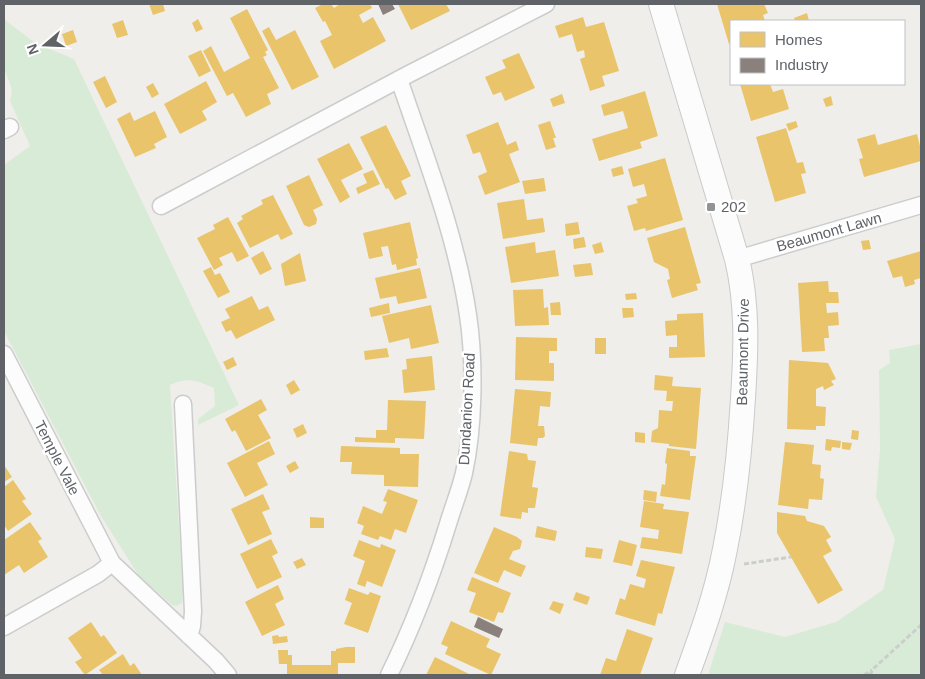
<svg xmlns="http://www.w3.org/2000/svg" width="925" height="679" viewBox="0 0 925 679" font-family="Arial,sans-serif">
<rect width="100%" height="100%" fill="#efeeea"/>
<path fill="#d8ebd6" d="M4 19 35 43 74 59 239 405 198 425V419L215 406 214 388C195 380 189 377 170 385L183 591 182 603 177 606 172 605 139 576 101 516 4 331V165L30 146 10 101C14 89 9 82 5 71 1 61 4 32 4 19Z
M921 344V675H708L725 622 785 637 836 622 883 590 895 539 876 497 880 449 879 370 890 363 889 350Z"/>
<path fill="#e9c46a" d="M149 4H163L165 11 153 15Z
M323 4H331L334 8 340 4H370L372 8 359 15 363 23 373 17 386 41 334 69 320 41 332 35 325 21 323 22 315 8Z
M398 4H446L450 11 411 30Z
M717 4H764L768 13 763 15 765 21H731V43L729 44Z
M247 9 268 50 265 52 267 55 263 57 279 88 267 94 271 104 246 117 233 93 227 96 203 51 211 46 224 72 250 58 230 18Z
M807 13 809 21H795L794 18Z
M583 17 586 27 604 22 619 71 602 76 605 86 590 91 580 59 585 57 584 50 577 52 572 34 559 38 555 26Z
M198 19 203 29 196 32 192 23Z
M123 20 128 35 117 38 112 24Z
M269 27 276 40 295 30 319 77 292 90 262 31Z
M73 30 77 42 66 46 62 34Z
M201 50 211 71 199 77 188 56Z
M519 53 535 88 505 101 501 92 493 95 485 77 506 68 502 60Z
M105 76 117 102 106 108 93 82Z
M206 81 217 102 202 111 207 120 180 134 164 104Z
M153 83 159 94 152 98 146 87Z
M740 84H770L773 92 783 89 789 109 751 121Z
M645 91 658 136 640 142 642 148 599 161 592 139 628 128 623 111 604 116 601 105Z
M562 94 565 103 553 107 550 99Z
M831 96 833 105 826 107 823 99Z
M155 111 167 137 154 144 156 148 135 157 117 119 130 112 134 121Z
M550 121 556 138H553L556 147 546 150 538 125Z
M796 121 798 127 789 131 786 124Z
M498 122 507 145 516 141 519 150 509 154 520 182 485 195 478 176 487 172 480 152 473 154 466 135Z
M386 125 411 176 401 181 407 194 395 200 388 188 386 189 360 137Z
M786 128 797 163 803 162 806 173 801 174 806 193 775 202 756 137Z
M875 134 878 145 917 134 921 150V161L864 177 859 159 863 158 857 139Z
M349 143 363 169 341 180 350 197 340 203 317 159Z
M665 158 683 220 646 231 645 228 634 231 627 206 638 203 636 199 647 196 644 184 633 187 628 169Z
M622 166 624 174 613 177 611 169Z
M373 170 380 184 358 194 356 188 367 183 363 174Z
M309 175 323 205 313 210 317 219 316 224 309 227 304 225 286 186Z
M544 178 546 191 525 194 522 181Z
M273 195 293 234 281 240 278 234 250 248 237 223 243 219 241 216 263 204 261 200Z
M524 199 527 220 543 218 545 232 503 239 497 203Z
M228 217 249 256 237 262 232 252 219 258 223 265 214 270 197 238 215 229 213 225Z
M410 222 418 258 416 259 417 265 397 270 396 264 392 265 388 246 381 247 383 256 369 259 363 233Z
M578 222 580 234 566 236 565 224Z
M685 227 701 283 696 284 698 290 672 298 667 280 670 279 668 269 654 262 647 238Z
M584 237 586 247 574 249 573 239Z
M869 240 871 249 863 250 861 241Z
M535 242 536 253 555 250 559 276 511 283 505 247Z
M601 242 604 252 595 254 592 245Z
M263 251 272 269 260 275 251 258Z
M921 251V278L914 280 915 284 905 287 902 276 893 278 887 261Z
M300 253 306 281 285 286 281 264Z
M591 263 593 275 575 277 573 265Z
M211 267 215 275 220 273 230 292 218 298 203 271Z
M420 268 427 298 398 304 396 296 380 299 375 278Z
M828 281 829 292H838L839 303H826L827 313 838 312 839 325 828 326 829 338H824L825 351 802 352 798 283Z
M543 289 544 308 548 307 549 325 515 326 513 290Z
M636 293 637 299 626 300 625 294Z
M252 296 259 310 268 306 275 320 236 339 231 330 226 332 221 322 230 318 225 309Z
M560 302 561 315H551L550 303Z
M389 303 390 313 371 317 369 308Z
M431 305 439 343 411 349 409 338 389 343 382 316Z
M622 308H633L634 317 623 318Z
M703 313 705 357 669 358V347H677V335L666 336 665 321 677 320V314Z
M516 337 557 338V351H549V363H554V381L515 380Z
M595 338H606V354H595Z
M387 348 389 357 365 360 364 351Z
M432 356 435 390 404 393 402 370 407 369 406 359Z
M233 357 237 365 227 370 223 362Z
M789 360 828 363 836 379 831 381 834 385 824 390 823 386 816 389V406L826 407 825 426H816V430L787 429Z
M655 375 673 377 672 386 701 388 696 449 669 446V444L651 442 652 431 658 428 659 410 672 411 673 401H666L667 391 654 390Z
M294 380 300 390 291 395 286 385Z
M515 389 551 392 550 407 540 406 538 426H544L545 436 543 438H538L537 446 510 443Z
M261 399 267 410 258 415 271 438 246 451 235 430 232 432 225 419Z
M388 400 426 401 424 439 395 438V443L355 442V437L376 438V430H387Z
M303 424 307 433 297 438 293 429Z
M852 430 859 431 858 440 851 439Z
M635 432 645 433V443L635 442Z
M826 439 841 441 840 448 832 447 831 451 825 450Z
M269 441 275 454 257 463 268 485 245 497 227 463Z
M785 442 814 445 812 464 821 465 820 478 824 479 822 500 809 499 808 509 778 505Z
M842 442 852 443 850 450 842 449Z
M341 446 400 448V454H419L418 487 384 486V475L351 474 352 462H340Z
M667 448 690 451V456H696L690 500 660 496 662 484 665 485 666 475 667 464 665 463Z
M509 451 527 454 528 460 536 461 532 487 538 488 535 508H528V513L522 512 521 519 500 516Z
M295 461 299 468 290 473 286 466Z
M4 465 12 477 4 482Z
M13 480 26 499 22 501 32 514 8 531 4 525V487Z
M388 489 418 500 406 533 395 529 391 540 380 536 378 540 361 534 364 526 357 523 363 506 382 514 387 502 383 501Z
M644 490 657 492 656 502 643 500Z
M263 494 270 509 262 512 272 534 248 545 231 509Z
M644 501 664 504 663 509 689 512 682 554 640 548 642 537 658 539 659 530 640 527Z
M777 512 805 516 807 521 824 526 831 537 826 540 832 551 823 556 843 590 818 604 777 533Z
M310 517 324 518V528H310Z
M30 522 42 539 38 541 48 557 24 573 19 565 4 575V540Z
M537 526 557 531 555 541 535 537Z
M494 527 517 537 522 541 520 549 513 551 509 559 526 566 521 577 504 570 498 583 474 573Z
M271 539 278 553 272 556 282 577 257 589 240 554Z
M359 540 380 548 381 544 396 550 382 587 367 581 365 587 357 584 365 561 353 556Z
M619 540 637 545 632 566 613 562Z
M586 547 603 549 601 559 585 557Z
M302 558 306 565 297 569 293 562Z
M641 560 675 567 662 614 658 613 655 626 615 614 620 598 625 600 630 584 644 588 646 579 636 576Z
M472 577 511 593 503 613 498 612 494 622 469 612 476 593 467 590Z
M278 585 284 599 275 604 285 625 262 636 245 602Z
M349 588 368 595 370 592 381 596 368 633 344 624 352 603 345 600Z
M576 592 590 597 587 605 573 600Z
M553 601 564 604 560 614 549 609Z
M451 621 490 639 486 647 501 654 491 675 445 654 448 647 441 644Z
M91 622 101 637 104 635 117 653 85 675 75 662 82 658 68 638Z
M627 629 653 638 640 675H600L606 658 616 661Z
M278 635 279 637 287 636 288 642 273 644 272 636Z
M346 647H355V663H338V675H287V664H279L278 650H288V655H292V665H331V651H336V649Z
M123 654 130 666 134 663 142 675H103L99 670Z
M435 657 471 675H426Z"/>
<path fill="#8a817c" d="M378 4H392L395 9 383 15Z
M478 617 503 629 499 638 474 627Z"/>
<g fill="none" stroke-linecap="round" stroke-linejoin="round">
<g stroke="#cbcccc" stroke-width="19">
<path id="street" d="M4 130 10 127
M161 206 409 74 546 4
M737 259 921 205
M4 354 112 563
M183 404 193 611 192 626 189 636
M4 627 98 574 112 563 216 661 228 675
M389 675C413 626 432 576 448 524 453 507 460 490 464 473 474 427 475 362 468 315 456 234 425 156 399 79"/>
</g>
<g stroke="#cacacb" stroke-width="26">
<path id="secondary" d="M661 4 737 259C748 305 746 351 743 398 740 449 735 499 725 549 717 592 702 634 687 675"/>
</g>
<path stroke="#cacfcc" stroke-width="3" stroke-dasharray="5 2.5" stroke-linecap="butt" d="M744 564 791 557
M864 675 872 670
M870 675 873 669 921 625"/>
<use href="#street" stroke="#fdfcfc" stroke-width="16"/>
<use href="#secondary" stroke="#fdfcfc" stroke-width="24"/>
</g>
<rect fill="#919496" stroke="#fff" stroke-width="2" x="706" y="202" width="10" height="10" rx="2.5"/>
<g text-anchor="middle" stroke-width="5" stroke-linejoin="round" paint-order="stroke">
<g font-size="15" fill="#5f6368" stroke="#fff" text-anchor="start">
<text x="721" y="212">202</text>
</g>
<g font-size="15" fill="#5f6368" stroke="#fff">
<text transform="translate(829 232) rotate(-16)" y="5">Beaumont Lawn</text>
<text transform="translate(743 352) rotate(-89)" y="5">Beaumont Drive</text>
<text transform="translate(467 409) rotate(-87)" y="5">Dundanion Road</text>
<text transform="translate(57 458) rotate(63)" y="5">Temple Vale</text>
</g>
</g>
<rect width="925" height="679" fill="none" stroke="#5f6368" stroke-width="10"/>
<rect x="730" y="20" width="175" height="65" fill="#ffffff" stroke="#bfc1c3"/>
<rect x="740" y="32" width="25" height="15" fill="#e9c46a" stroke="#bfc1c3"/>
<text x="775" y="45" font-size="15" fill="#5f6368">Homes</text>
<rect x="740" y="58" width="25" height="15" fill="#8a817c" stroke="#bfc1c3"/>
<text x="775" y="70" font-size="15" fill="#5f6368">Industry</text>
<g transform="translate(45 45) rotate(251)" stroke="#ffffff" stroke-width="4" paint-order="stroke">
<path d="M0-4L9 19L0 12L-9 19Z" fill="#5f6368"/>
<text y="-8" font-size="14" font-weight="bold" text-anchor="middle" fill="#5f6368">N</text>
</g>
</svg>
